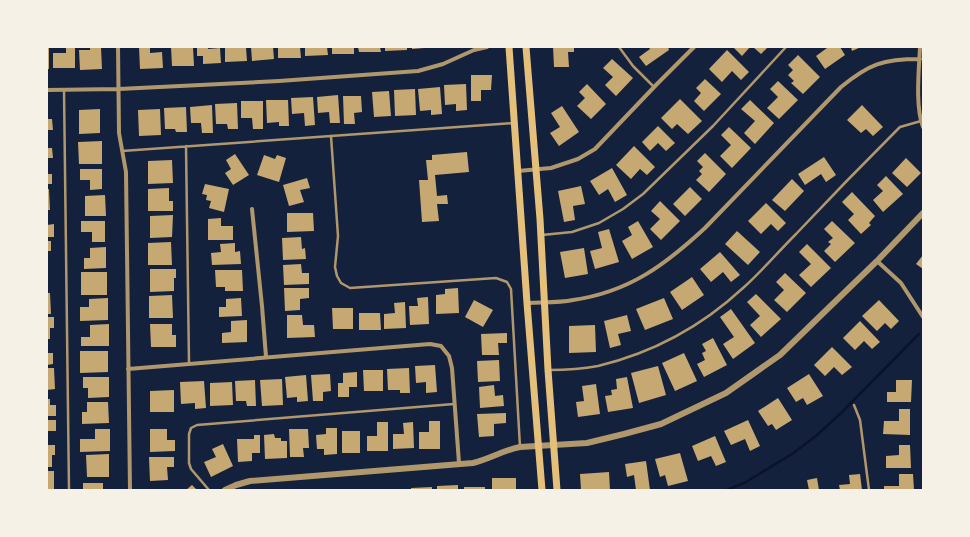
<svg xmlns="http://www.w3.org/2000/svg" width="970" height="537" viewBox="0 0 970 537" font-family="Literata,serif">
<rect width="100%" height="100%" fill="#14213d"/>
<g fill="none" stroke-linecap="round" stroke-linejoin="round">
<path stroke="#0b132b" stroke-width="2.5" d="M727 490 746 482 792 454 816 436 840 414 919 334"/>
</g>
<path fill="#c6a872" d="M47 47H49V69H47Z
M66 47H75V68H53V53H66Z
M90 47H101L102 69 80 70 79 50H90Z
M139 47H150V53L162 52 163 68 140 69Z
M171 47H193L194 66H172Z
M197 47H208V49L220 48 221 63 203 64V56H197Z
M225 47H246L247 61 225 62Z
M251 47H273L274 59 252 61Z
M278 47H300L301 58H278Z
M305 47H327L328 55 305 56Z
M332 47H354V54H332Z
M358 47H380L381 52H359Z
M385 47H407V50L385 51Z
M412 47H424V48L412 49Z
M553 47H574V52H568L569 67H554Z
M649 47H668L669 50 646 66 639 57 650 49Z
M735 47H750L742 56 734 48Z
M753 47H768L761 54Z
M826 47H840L845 55 825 69 816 56 827 48Z
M851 47H861L852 51Z
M727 50 749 72 741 80 732 71 722 82 709 69Z
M798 55 820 77 803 94 791 83 794 81 788 75 793 70 788 65Z
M612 59 633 78 616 96 605 85 613 77 603 68Z
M471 75H492L491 90H481V101H471Z
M705 79 721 94 704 111 694 101 701 93 696 88Z
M778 81 798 100 779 119 767 108 778 97 770 89Z
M466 84 467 110 456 111V104L445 105 444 85Z
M587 84 606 104 591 119 577 106 585 98 579 92Z
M440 87 442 114 431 115V110L420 111 418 89Z
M415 89 416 115 395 116 394 90Z
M389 91 391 116 374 117 372 92Z
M338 95 340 123H330L329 112 318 113 317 97Z
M343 96H361L362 112 354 113 355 124H344Z
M313 97 315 125 305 126 304 113 292 114 291 98Z
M680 99 702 121 688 134 677 124 672 129 661 118Z
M266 100H288L289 126H279V122L267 123Z
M750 100 774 123 755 144 744 133 755 121 741 109Z
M241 101H263V129H253L252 118H241Z
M237 103 238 129H228L227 124H216L215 104Z
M212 105 213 133H202L201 123H191L190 107Z
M862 105 883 127 873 136 866 129 861 133 847 120Z
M562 106 579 132 559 146 550 133 560 127 551 113Z
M186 107 187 132H176L175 129H165L164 108Z
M100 109V133L79 134V110Z
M160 109 161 135 139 136 138 110Z
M47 119H52L53 130H47Z
M658 126 675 143 666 151 658 143 650 151 642 142Z
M729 127 751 148 732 168 720 156 731 145 721 135Z
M102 141V164H79L78 142Z
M634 146 655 167 647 175 640 169 631 179 616 165Z
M47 148H52L53 158H47Z
M467 152 469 172 435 175 437 196 447 195 448 204H437L439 221 422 222 419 180H428L426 160H432V155Z
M705 153 726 174 709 192 696 180 702 174 699 171 703 167 697 161Z
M235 154 249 175 233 185 225 173 231 169 226 160Z
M264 155 275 159 277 155 286 158 279 182 257 175Z
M824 157 836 175 826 182 821 174 805 185 798 174Z
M906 158 921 173 907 187 892 173Z
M172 160 173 183 148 184V161Z
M612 168 627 195 615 202 608 189 599 195 590 181Z
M80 169H102V189L90 190V180H80Z
M47 174H52V184H47Z
M886 176 903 194 883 212 873 200 883 191 877 185Z
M307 178 310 188 300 190 304 202 289 206 283 185Z
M792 179 804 191 785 211 772 200Z
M205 184 229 189 224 212 209 208 211 201 206 200 207 195 202 194Z
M581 186 585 204 573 206 575 220 564 222 558 191Z
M690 187 702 199 685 216 673 204Z
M169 188V201H173V211H148V189Z
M47 189H49L50 210H47Z
M852 192 875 216 869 223 871 225 861 234 848 220 854 214 842 202Z
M105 195 106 216H85V196Z
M660 201 680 221 661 240 650 229 660 219 651 211Z
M766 203 786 223 778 231 771 224 761 234 748 221Z
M287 213H313L314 231 287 232Z
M173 215 172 237 150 238V216Z
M221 218V226H233V240H208V219Z
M81 221H105V242H92V232H81Z
M638 221 653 247 632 259 622 241 632 235 628 227Z
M832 221 855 243 835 262 824 251 831 244 828 242 833 238 824 229Z
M54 224V237H47V225Z
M609 229 619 262 595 269 590 251 602 248 598 232Z
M737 231 760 252 748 265 725 244Z
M301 237 302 249 305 248 306 259 283 260 282 238Z
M47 241H51V251H47Z
M171 242 172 265H148V243Z
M235 243V252L240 251 241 264 212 265 211 253 221 252 220 244Z
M807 244 831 268 811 287 799 275 811 264 799 252Z
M106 247V268L84 269V258H90V248Z
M584 248 588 274 565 278 560 252Z
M720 252 740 275 731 282 723 272 711 282 700 269Z
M923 255V269L916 264Z
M301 264 302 273H309V284L284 285 283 265Z
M150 269H176V278H174V291L150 292Z
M215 270H242L243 291H225V287H216Z
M81 272H107V295H81Z
M785 273 806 293 787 312 774 300 784 290 776 282Z
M692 277 704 295 682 310 670 292Z
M284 288H309V298L300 299V310L285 311Z
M458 288 459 313 436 314V295L445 294V289Z
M47 293H50L51 314H47Z
M756 294 781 319 761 337 750 325 760 316 747 302Z
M172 295 173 318H149V296Z
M428 297 429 324 410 325 409 306H418L417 298Z
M108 298V320L80 321V307H89V299Z
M241 298 242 316 219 317V307H226V299Z
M664 298 673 319 645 330 636 309Z
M474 300 493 310 483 327 465 317Z
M879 300 899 321 891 329 885 323 877 331 862 316Z
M405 302 406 328 384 329V314L395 313 394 303Z
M332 308H353V329H333Z
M731 309 755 343 733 359 723 344 734 337 720 317Z
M359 313H380L381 330H359Z
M287 315H302L303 325H314L315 337 287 338Z
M627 315 631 331 618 334 621 345 610 348 604 321Z
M47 317H54V328H50V339H47Z
M247 320V342L222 343V333L231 332V321Z
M860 321 880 342 872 349 864 341 855 350 843 338Z
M109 324V346H81V337H90V325Z
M150 324H172V335H176V347H151Z
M595 325 596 352 569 353V326Z
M507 333V343H498L499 355H482L481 334Z
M713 338 727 365 704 377 697 364 705 360 702 353 706 351 702 344Z
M832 347 852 367 842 375 834 367 825 376 814 365Z
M80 351H108V372L80 373Z
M47 353H53V364L47 365Z
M684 353 697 381 675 391 662 363Z
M499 360 500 381 478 382 477 361Z
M435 365 437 392 426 393V382L416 383 415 366Z
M658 366 666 395 639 403 631 373Z
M47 368H54L55 389 47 390Z
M409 368 410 393H400V390H388L387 369Z
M363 370H383V391H364Z
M357 372V387H349V397H338V383H343V373Z
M330 374 331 391 323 392V401H313L311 375Z
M809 374 823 396 807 405 803 398 796 402 787 388Z
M306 375 308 401 297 402V397L287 398 285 377Z
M83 377H109V397L88 398V388H83Z
M627 377 633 408 608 412 605 396 612 395 611 390 617 389 616 379Z
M282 379 283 405 262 406 260 380Z
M255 380 256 406H247L246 401H236L235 381Z
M896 380H912L911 402H887V392H896Z
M204 381 206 408 195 409V403L181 404 180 382Z
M232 382 233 405 210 406V383Z
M596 384 600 414 578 417 576 402 584 401 582 386Z
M494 385 495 396 503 395 504 406 480 408 479 387Z
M174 390V412H150V391Z
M778 398 792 420 776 430 772 424 768 426 758 411Z
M47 399H50V405H56V416H47Z
M87 402H108L109 423 82 424V412H87Z
M899 409H910V435L883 434 884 421H899Z
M506 413V423L494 424V436L479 437 477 414Z
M47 420H56V431H47Z
M748 420 760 446 750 451 745 439 731 445 724 431Z
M429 421H440V449H419V432H429Z
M377 422H388V451H367V436H377Z
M413 422 414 448 393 449V434H404L403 423Z
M326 428H337V454L324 455V449H317L316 435 326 434Z
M95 429H110V451L80 452V439H95Z
M150 429H167V440H175V451L150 452Z
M289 429H308L309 448H303L304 457H290Z
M342 431H360V453H342Z
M274 434 275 438H281V441H287V458L265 459 264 435Z
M254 435H260V453H252V461L238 462 237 439H254Z
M715 436 726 462 716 466 711 456 698 461 692 446Z
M223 444 233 466 211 477 204 462 216 457 212 449Z
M47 445H55V455H52V467H47Z
M899 445H910L911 468H886V456L899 455Z
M680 453 688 481 668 486 665 475 660 477 655 459Z
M109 454V477H87L86 455Z
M149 457H174V467H167L168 480 150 481Z
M646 461 650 490H636L634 475 627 477 625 464Z
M47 471H54V490H47Z
M609 472 610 490H581L580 474Z
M860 474 862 490H840L839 485 850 484 849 475Z
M899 474H913L914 490H884V486H899Z
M492 478H516V490H492Z
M817 478 819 490H809L807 480Z
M83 483H103V490H83Z
M192 485 197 490H186Z
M458 485V490H437V486Z
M432 487V490H411V488Z
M464 487H485V490H464Z"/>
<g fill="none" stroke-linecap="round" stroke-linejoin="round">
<path stroke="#b1986c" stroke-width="2.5" d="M619 47 633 66 654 87
M64 90 69 490
M331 136 338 236 335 267 337 276 341 283 350 288 496 278 507 282 511 289 520 447
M186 146 189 363
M122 151 514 123
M542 235 572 232 599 223 623 209 643 194 713 126 786 47
M549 370C565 370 582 369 598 366 652 353 702 326 743 288 761 272 778 252 796 234 828 200 861 166 895 132L900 127 921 121
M854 405 860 420 869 490
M209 490 191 469 189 463V434L191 428 197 425 454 404"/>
<path stroke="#b1986c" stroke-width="4" d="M118 47 119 133 126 172 130 490
M920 47C919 70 915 106 923 127
M47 90 119 89 279 81 418 71 443 64 474 50 487 47
M518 171 551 168 578 159 595 149 657 84 694 47
M252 209 262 306 266 357
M877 261 901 283 923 317
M527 303C542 302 558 303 573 300 629 292 665 265 705 228L841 87C869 64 883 59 920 59
M128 369 430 344 441 346 449 356 452 368 459 463"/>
<path stroke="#b1986c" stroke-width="6" d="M225 490 236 485 250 481 473 463C489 459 504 450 520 447L587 443 624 434 661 424 726 393 780 355 877 261 923 213"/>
<path stroke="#e5c07b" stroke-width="7" d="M509 47 527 303 542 490
M526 47 540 219 548 370 557 490"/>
</g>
<rect width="970" height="537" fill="none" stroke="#f6f1e7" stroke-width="96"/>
</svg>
